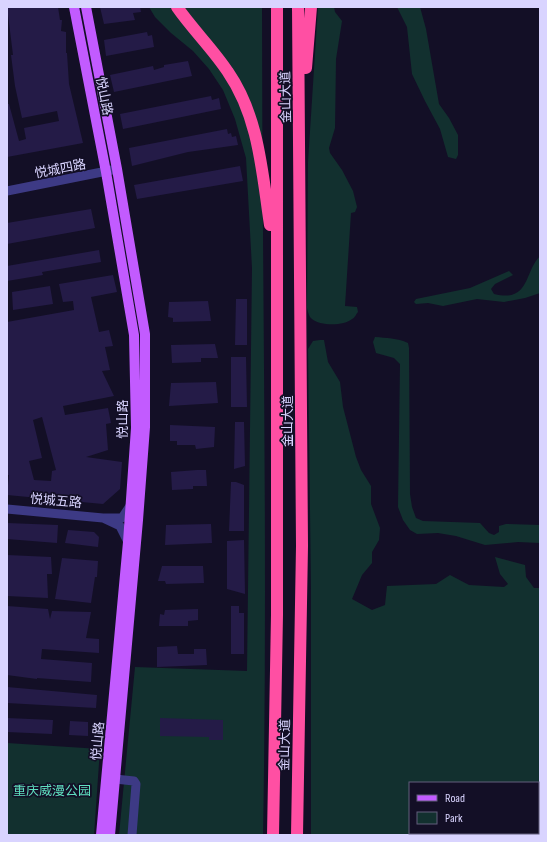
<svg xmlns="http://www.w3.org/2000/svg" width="547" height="842" viewBox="0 0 547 842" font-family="'Sofia Sans Condensed','Noto Sans SC',sans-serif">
<rect width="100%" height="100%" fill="#130f26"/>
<path fill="#12302f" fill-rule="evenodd" d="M149 7H262C262 283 268 559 263 835H119L135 667 247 671 252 268 246 158 235 119 223 90 209 69 193 51 171 33 155 17Z
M318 7H334L335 12 342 21 336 59 335 128 329 148 330 153 342 170 353 191 357 207 355 212 351 213 345 306 357 307 358 312C356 314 355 318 352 319 344 326 320 326 312 319 309 317 308 312 307 308L308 162Z
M397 7H420L426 29 439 104 449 118 458 135V155L456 159 448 157 440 129 425 101 412 74 407 27Z
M540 256V293L525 298 504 302 477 299 443 306 428 303 416 304 414 302 416 299 470 288 509 271 513 275 495 284 491 289 494 294C530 303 524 272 540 256Z
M375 337C386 338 397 338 408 343L409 348 410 494 412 507 416 518 423 521 480 523 489 533 494 535 499 532V526L506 524 540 525V543L518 542 485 545 456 536 438 533 417 534 410 530 403 520 398 507 400 364 394 358 376 353 373 342Z
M320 340H324L328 362 340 382 343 407 356 457 361 470 371 486V504L380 528 379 540 372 552V563L362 575 352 599 372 610 385 605 387 586 436 584 450 575 469 585 504 587 508 584 500 574 495 557 525 565 526 577 534 588H540V835H311V589L308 349 313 341ZM410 783H538V833H410Z
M7 743 100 749 94 835H7Z"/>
<path fill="#241b47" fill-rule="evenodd" d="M7 7H58L60 20H62L61 31 66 32V53H67L69 84 83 143 7 157V104H9L19 141 26 139 24 128 59 121 57 111 22 118 15 86 11 55H13Z
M100 7H140L141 12 133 13 135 20 104 24Z
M147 32 148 36 152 35 154 47 106 56 104 40Z
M188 61 192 76 114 92 110 75 153 66 154 70 164 67V65Z
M211 96 212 100 219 98 221 109 123 129 120 114Z
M227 129 228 134 231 133 232 137 236 136 238 145 188 152 132 166 129 148Z
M240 166 243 181 137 199 134 185Z
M91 209 95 228 7 244V223Z
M99 250 101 262 42 272 43 275 7 281V266Z
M113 275 117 292 91 297 99 332 109 330 113 346 105 347 110 370 102 371 114 396 63 406 65 415 108 408 111 423 106 424 108 450 86 457 122 462 120 489 103 504 7 495 9 475H7V322L74 310 73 301 63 302 59 284ZM42 417 56 470 52 471 51 481 34 480 29 461 42 458 33 420Z
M50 286 53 304 13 310 12 292Z
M236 299H247V345H235Z
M208 301 211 321 173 322V318L168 317 169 302Z
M215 344 218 358H201V362L172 363 171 345Z
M231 357H246L247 407H231Z
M216 382 218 403 169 406 171 383Z
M235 422H244L245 466 234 469Z
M170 425 215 427 214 447 196 449 195 445H177V441H170Z
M197 470H206L207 486H193V489L172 490 171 472Z
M231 482H236L244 485V531H229Z
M7 523 58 525 57 543 7 539Z
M211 524 212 543 165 545 166 525Z
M68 530 94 532 99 537 98 547 65 543Z
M244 540 245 594 227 589V541Z
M7 555 51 557 52 574H47L48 598 7 596Z
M62 558 98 561 97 577H95L91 603 55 599Z
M162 566H203L204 583 166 584 165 581H158Z
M7 606 48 609 50 619 52 611 91 612 86 638 99 639V653L42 649 41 659 92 663 91 682 37 678V679L7 675Z
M231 606H239V613H244V654H231Z
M198 609V620L188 621V626H159L160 614 164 615 165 610Z
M177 646 178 654H194V649H206L207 665 157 667V647Z
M7 687 97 695 96 708 7 703Z
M7 718 53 720 52 734 7 732Z
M160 718 223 720V740H209V737L160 736Z
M70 721 88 722V736L69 735Z"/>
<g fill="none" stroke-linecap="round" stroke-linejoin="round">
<path stroke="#3d3a85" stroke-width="9" d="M7 191 117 169
M7 509 103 518
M128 542 120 526 103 518H122L130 506
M115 779 134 781 136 784 132 835"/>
<path stroke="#c25bff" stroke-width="10" d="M74 7 106 172 134 335 136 428 128 542 101 835
M86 7 117 169 145 334V427L138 520 110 835"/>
<path stroke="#ff4fa3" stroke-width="12" d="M177 7C193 30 213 49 228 72 259 117 262 172 270 225
M306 68 311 7
M273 835 277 615V7
M297 835 302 546 298 7"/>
</g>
<g text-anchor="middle" stroke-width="3.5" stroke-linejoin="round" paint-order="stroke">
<g font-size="13" fill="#d9d4ff" stroke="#130f26">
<text transform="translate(105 96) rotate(79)" y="5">悦山路</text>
<text transform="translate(285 97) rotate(-91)" y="5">金山大道</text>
<text transform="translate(60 168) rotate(-11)" y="5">悦城四路</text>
<text transform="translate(122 419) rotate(-90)" y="5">悦山路</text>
<text transform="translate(287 421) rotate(-90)" y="5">金山大道</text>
<text transform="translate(56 500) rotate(5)" y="5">悦城五路</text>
<text transform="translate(97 741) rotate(-85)" y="5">悦山路</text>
<text transform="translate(284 745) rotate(-89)" y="5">金山大道</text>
</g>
<g font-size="13" fill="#5fe0c0" stroke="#130f26">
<text x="52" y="795">重庆威漫公园</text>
</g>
</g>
<rect width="547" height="842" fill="none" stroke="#d9d4ff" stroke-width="16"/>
<rect x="409" y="782" width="130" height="52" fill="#130f26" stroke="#625e7d"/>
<rect x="417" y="795" width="20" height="6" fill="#c25bff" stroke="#625e7d"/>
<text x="445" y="802" font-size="12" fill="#d9d4ff">Road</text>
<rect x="417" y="812" width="20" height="12" fill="#12302f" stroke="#625e7d"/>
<text x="445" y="822" font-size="12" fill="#d9d4ff">Park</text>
</svg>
